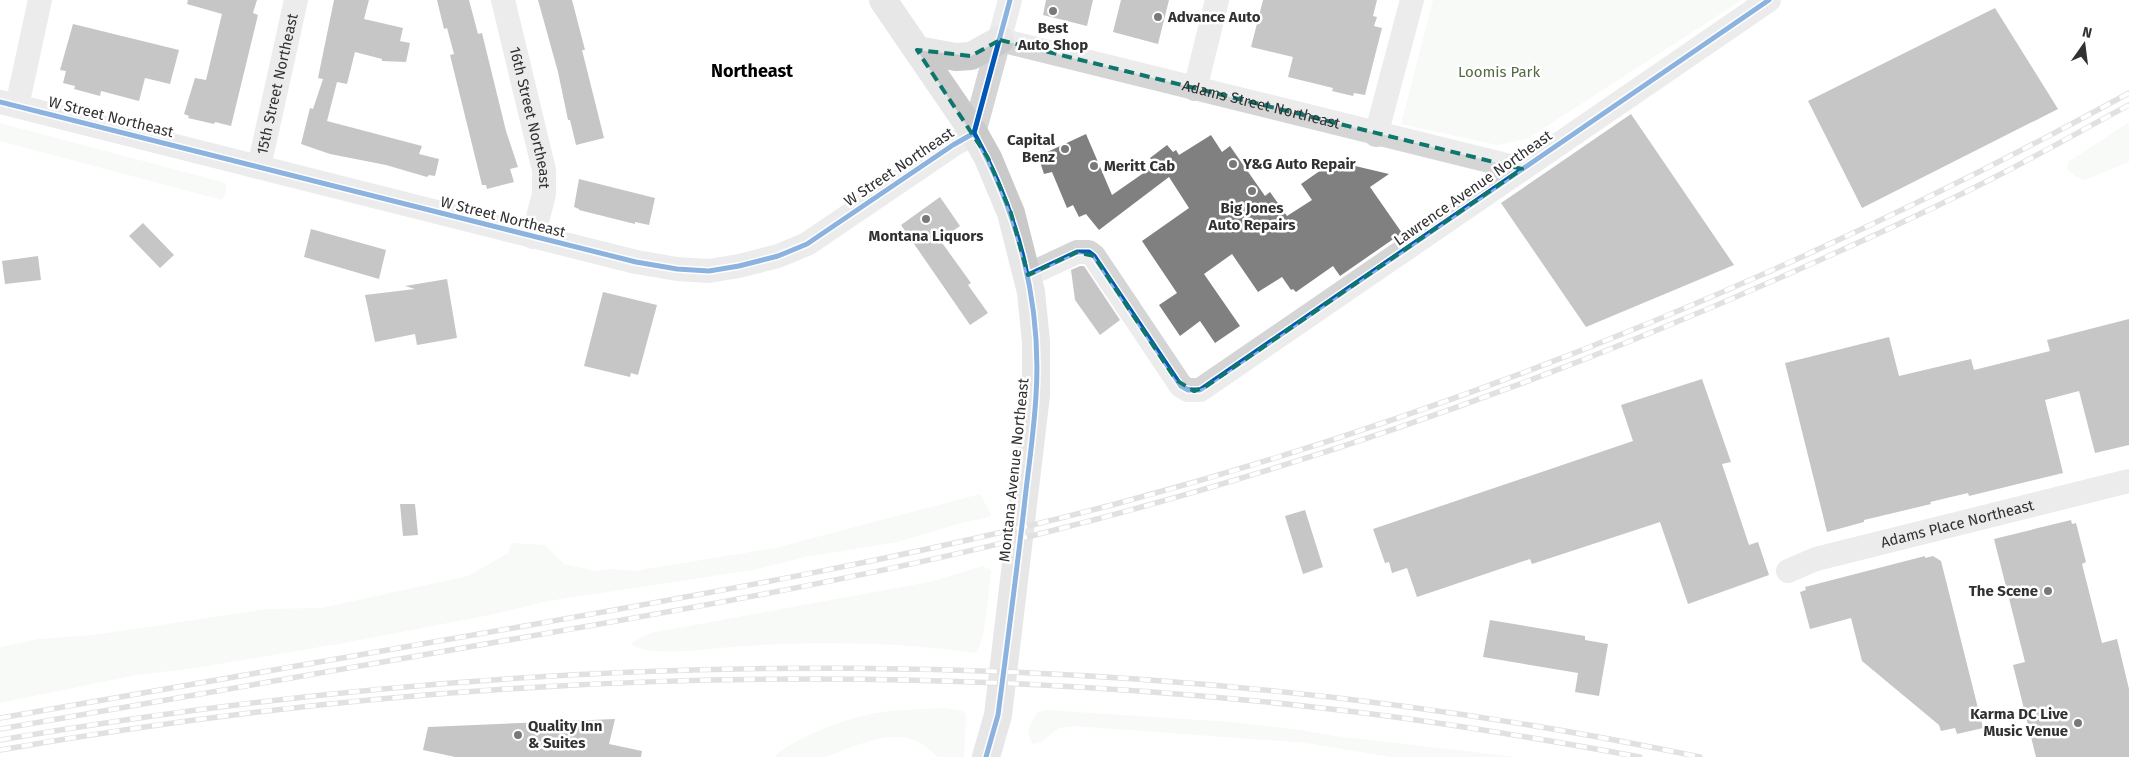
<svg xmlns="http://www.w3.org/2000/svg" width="2129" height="757" viewBox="0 0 2129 757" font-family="'Fira Sans',sans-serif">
<rect width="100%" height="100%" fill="#fff"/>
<path fill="#f0f3ed" d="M1433 0H1742L1527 139 1497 145 1401 124Z
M2129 122V162L2085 180 2075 176 2067 169 2068 162Z
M0 123 226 183V192L222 200 0 141Z
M980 494 991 514 990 517 961 523 898 542 805 557 753 570 548 601 490 615 344 643 196 668 136 675 0 703V647L39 639 93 635 267 609 321 608 468 576 508 553 512 543 545 545 564 564 597 571 614 569 634 571 775 548Z
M983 566 991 570C989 588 986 641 976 653 892 641 804 641 719 648 701 650 641 657 631 643L650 633 929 582Z
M946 708 963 711 966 715 964 757H937C910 726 880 737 846 749 839 752 831 756 824 757 808 757 790 757 774 757 797 736 846 718 877 713 899 709 923 709 946 708Z
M1046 710 1231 722 1293 729 1335 736 1517 757H1391L1306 743 1074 726 1059 728 1041 742 1033 744C1024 730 1030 725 1038 712Z"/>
<path fill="#808080" d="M188 0H257L253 13 258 15 231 126 215 122 214 124 188 118 189 116 184 114 195 78 206 80 222 14 187 4Z
M334 0H369L364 19 403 28 400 41 410 43 406 62 382 61V59L355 52 347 84 337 82 327 121 422 146 419 154 439 159 435 176 429 175 427 177 386 165 330 154 301 144 310 108 313 109 323 79 318 78Z
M437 0H469L478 34 482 33 506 131 518 167 510 169 514 182 487 189 486 185H482L450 55 454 54 447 28 444 29Z
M538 0H572L585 50H582L604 138 576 145 570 120H568L558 72Z
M1046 0H1093L1087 26 1043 15Z
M1121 0H1169L1158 44 1113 32Z
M1263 0H1377L1373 16 1377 17 1374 26 1382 28 1365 95 1354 93 1353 96 1332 91 1333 88 1288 77 1293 57 1251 47Z
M1995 8 2058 109 1862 208 1808 101Z
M73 24 179 50 170 84 145 78 139 101 101 91 100 96 74 89 75 86 63 83 66 71 60 70Z
M1631 114 1734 265 1586 327 1501 203Z
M1086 134 1112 195 1155 165 1150 158 1167 145 1173 152 1176 150 1179 155 1211 135 1222 152 1230 146 1265 196 1270 192 1287 216 1312 200 1301 184 1334 161 1389 174 1370 187 1402 233 1340 276 1333 266 1296 292 1293 289 1291 290 1282 277 1258 292 1232 254 1204 274 1240 326 1215 343 1200 321 1180 336 1159 305 1177 293 1142 241 1189 208 1169 177 1099 230 1086 214 1079 217 1073 205 1067 208 1052 172 1044 174 1040 162 1047 159 1045 153Z
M579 179 655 198 649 225 635 222V224L579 210V209L574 207Z
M940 197 960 226 940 240 971 283 968 285 988 313 970 325 901 225Z
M143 223 174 255 160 268 129 236Z
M311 229 386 250 379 279 304 257Z
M38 256 41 280 5 284 2 261Z
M1080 266H1084L1120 320 1100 335 1075 300 1071 270Z
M447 279 457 338 417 345 415 334 375 342 365 295 415 289 405 286Z
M603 292 657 305 638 375 631 373 630 377 584 366Z
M2129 319V445L2095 453 2079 391 2045 400 2063 473 1969 496 1968 493 1930 502 1931 504 1864 520V522L1827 532 1785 363 1889 337 1899 376 1971 359 1974 370 2050 351 2047 340Z
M1702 379 1731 462 1722 464 1749 545 1758 542 1769 575 1688 604 1660 522 1532 564 1530 559 1417 597 1407 568 1392 573 1389 562 1385 563 1373 529 1633 441 1621 405Z
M400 504H415L418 535 403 536Z
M1305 510 1323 567 1303 574 1285 516Z
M2071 520 2072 524 2076 523 2086 562 2082 564 2102 643 2117 639 2129 689V757H2036L2013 665 2025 662 1994 539Z
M1925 556V558L1933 556 1941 561 1983 728 1957 734 1955 728 1941 731 1939 725 1862 661 1851 618 1810 629 1800 592 1806 590 1805 587Z
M1490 620 1585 636V640L1608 644 1599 696 1575 692 1578 673 1483 657Z
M615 719 609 744 642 751 641 757H455L423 750 428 727Z"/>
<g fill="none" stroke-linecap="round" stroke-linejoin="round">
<g stroke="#d5d5d5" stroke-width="24">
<path id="s1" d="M503 0 544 170V194L533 237"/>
<path id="s2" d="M1000 40 1522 169"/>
<path d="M1195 89 1217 0"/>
<path d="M0 102 636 262 677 269 709 271 739 266 778 256 807 244 953 145 974 133 1010 0"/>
<path d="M17 106 40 0"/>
<path d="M1376 135 1412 0"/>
<path id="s3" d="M259 167 296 0"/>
<path d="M1028 275 1077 252H1089L1094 256 1181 386 1188 390H1200L1769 0"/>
<path id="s4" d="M1788 571 1816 559 2129 481"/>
</g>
<path stroke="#c9c9c9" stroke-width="28" d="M883 0 974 133 988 158 1011 213 1031 292 1036 342V395L998 715 986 757
M917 50 956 57 971 56 1000 40"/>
<g stroke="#bdbdbd" stroke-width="5.5">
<path id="rail" d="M0 718C173 688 346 657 519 627 722 591 924 555 1123 502 1473 408 1811 267 2129 93
M0 729C166 700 332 671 497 642 681 610 866 578 1047 532 1297 469 1542 383 1777 279 1852 246 1928 212 2001 174 2044 152 2086 128 2129 105
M0 740C561 643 1142 640 1700 757
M0 750C432 674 877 658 1313 707 1423 719 1532 737 1640 757"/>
</g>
<use href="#rail" stroke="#fff" stroke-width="4" stroke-dasharray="11" stroke-linecap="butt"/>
<g stroke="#fff" stroke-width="8">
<path id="cycleway" d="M0 102 636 262 677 269 709 271 739 266 778 256 807 244 953 145 974 133
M974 133C1018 213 1042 303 1036 395 1034 433 1028 470 1024 508 1016 577 1007 646 998 715L986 757
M974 133 1010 0
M1028 275 1077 252H1089L1094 256 1181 386 1188 390H1200L1769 0"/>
</g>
<use href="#cycleway" stroke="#0057b8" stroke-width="5"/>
</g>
<path d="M0 0H2129V757H0ZM1000 40 1522 169 1205 387 1194 391 1176 380 1094 256 1077 252 1028 275 1011 213 988 158 917 50 971 56Z" fill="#fff" fill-opacity=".55" fill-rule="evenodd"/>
<path fill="none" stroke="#0f766e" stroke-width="4" stroke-dasharray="10 6" stroke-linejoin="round" d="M1000 40 1522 169 1205 387 1194 391 1176 380 1094 256 1077 252 1028 275 1011 213 988 158 917 50 971 56Z"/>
<g fill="#797979" stroke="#fff" stroke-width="2">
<circle cx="1053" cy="11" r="5"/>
<circle cx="1158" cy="17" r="5"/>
<circle cx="1065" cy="149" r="5"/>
<circle cx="1233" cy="164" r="5"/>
<circle cx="1094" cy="166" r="5"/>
<circle cx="1252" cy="191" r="5"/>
<circle cx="926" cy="219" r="5"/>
<circle cx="2048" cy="591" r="5"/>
<circle cx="2078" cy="723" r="5"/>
<circle cx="518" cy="735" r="5"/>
</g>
<g text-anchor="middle" stroke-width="5" stroke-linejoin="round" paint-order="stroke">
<g font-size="15" font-weight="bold" fill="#313131" stroke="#fff" text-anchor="start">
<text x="1168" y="22">Advance Auto</text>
<text x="1053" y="33" text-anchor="middle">Best<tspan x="1053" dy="17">Auto Shop</tspan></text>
<text x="1055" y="145" text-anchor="end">Capital<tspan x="1055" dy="17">Benz</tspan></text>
<text x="1243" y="169">Y&amp;G Auto Repair</text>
<text x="1104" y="171">Meritt Cab</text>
<text x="1252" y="213" text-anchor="middle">Big Jones<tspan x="1252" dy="17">Auto Repairs</tspan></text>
<text x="926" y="241" text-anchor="middle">Montana Liquors</text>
<text x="2038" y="596" text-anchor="end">The Scene</text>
<text x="2068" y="719" text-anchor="end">Karma DC Live<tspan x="2068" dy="17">Music Venue</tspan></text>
<text x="528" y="731">Quality Inn<tspan x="528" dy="17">&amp; Suites</tspan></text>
</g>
<g font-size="15" fill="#536b41" stroke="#fff">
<text x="1499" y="77">Loomis Park</text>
</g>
<g font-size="15" fill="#313131" stroke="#fff">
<text dy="5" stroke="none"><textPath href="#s3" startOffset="85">15th Street Northeast</textPath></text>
<text dy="5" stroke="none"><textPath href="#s2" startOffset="269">Adams Street Northeast</textPath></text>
<text transform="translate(111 117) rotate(14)" y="5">W Street Northeast</text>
<text dy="5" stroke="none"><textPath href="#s1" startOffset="121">16th Street Northeast</textPath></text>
<text transform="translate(899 167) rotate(-34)" y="5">W Street Northeast</text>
<text transform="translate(1473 188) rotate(-35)" y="5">Lawrence Avenue Northeast</text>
<text transform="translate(503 217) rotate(14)" y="5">W Street Northeast</text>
<text transform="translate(1014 470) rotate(-84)" y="5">Montana Avenue Northeast</text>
<text dy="5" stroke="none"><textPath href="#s4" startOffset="176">Adams Place Northeast</textPath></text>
</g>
<g font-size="18" font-weight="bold" fill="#000" stroke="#fff">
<text x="752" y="77">Northeast</text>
</g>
</g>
<g transform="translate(2084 45) rotate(14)" stroke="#ffffff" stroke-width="4" paint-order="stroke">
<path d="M0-4L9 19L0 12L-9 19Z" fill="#313131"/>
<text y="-8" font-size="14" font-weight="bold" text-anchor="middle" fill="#313131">N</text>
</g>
</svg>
